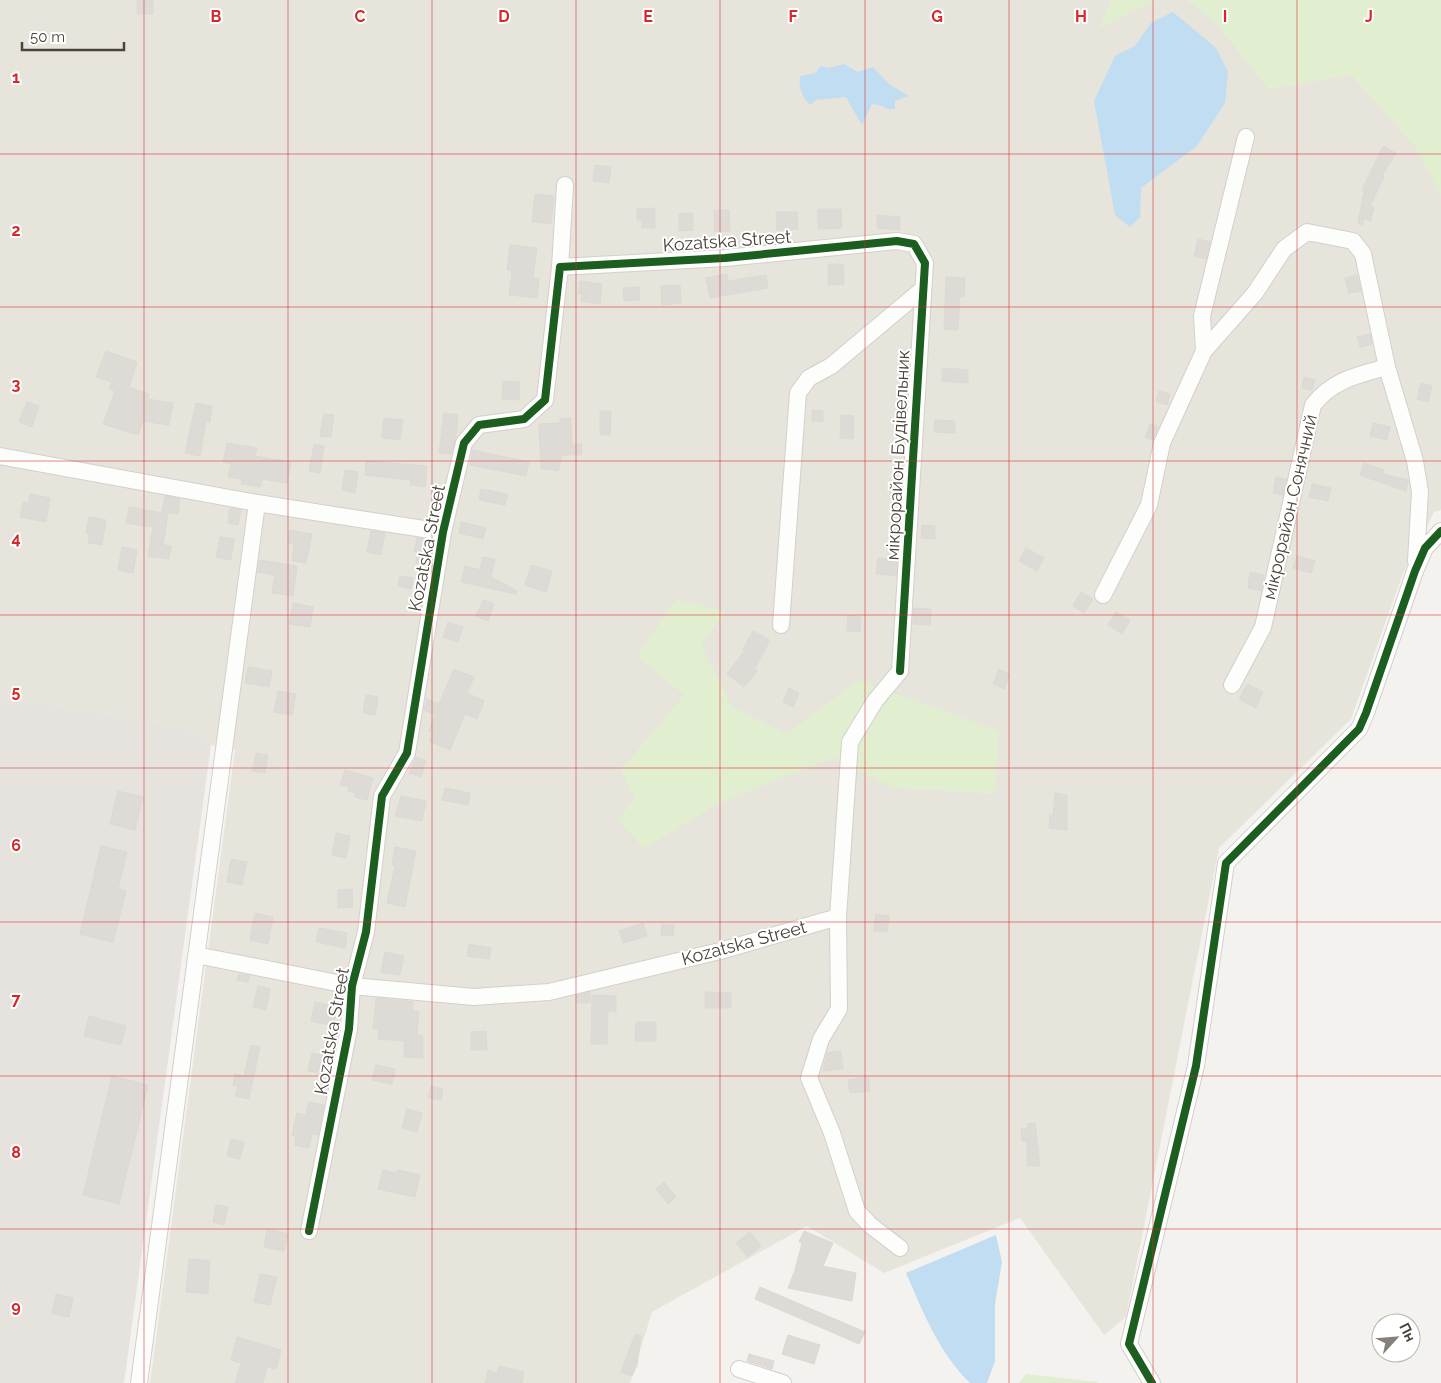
<svg xmlns="http://www.w3.org/2000/svg" width="1441" height="1383" viewBox="0 0 1441 1383" font-family="Raleway,sans-serif">
<rect width="100%" height="100%" fill="#f4f2ee"/>
<path fill="#e7e4dc" d="M0 0H1441V510L1434 512 1402 576 1351 719 1219 848 1126 1317 1104 1335 1020 1218 884 1273 807 1226 652 1312 630 1383H150L235 750 0 701Z"/>
<path fill="#e6e2de" d="M0 698 179 728 211 745 124 1383H0Z"/>
<path fill="#e1eecf" d="M1112 0H1157L1099 28Z
M1187 0H1441V196L1415 146 1351 75 1269 90 1216 23Z
M677 599 725 612 701 644 732 707 787 734 858 680 999 731 995 794 893 788 833 758 715 805 644 849 618 819 635 799 621 770 684 695 637 656Z
M1026 1374 1097 1382V1383H1019Z"/>
<path fill="#c0ddf1" d="M1173 12 1216 48 1228 72 1225 103 1197 146 1141 188 1140 217 1130 227 1115 215 1094 101 1115 56 1135 46 1151 23Z
M844 64 858 72 873 67 889 84 909 96 895 101V109H887L880 105 872 104 862 125 846 97 816 100 810 105C802 97 798 87 800 76L815 73 821 66 829 68Z
M996 1235 1002 1262 995 1304V1361L987 1383H970C939 1353 923 1312 906 1273Z"/>
<path fill="#dedbd6" stroke="#dcd9d4" d="M137 0H153V14H137Z
M1383 146 1396 153 1382 176 1384 177 1370 206 1374 207 1371 221 1364 219 1362 225 1358 223 1364 191 1362 190Z
M595 165 611 167 609 183 593 181Z
M535 194 554 196 551 224 532 222Z
M655 208V228H642V220H637V209Z
M818 209H841L842 228 818 229Z
M714 210H729L730 231 715 232Z
M776 212H797L798 229 777 230Z
M693 213V230L679 231V214Z
M877 215 900 217V230L877 228Z
M1198 239 1210 242 1206 259 1194 256Z
M510 245 537 248 533 278 539 279 537 298 509 295 512 271 507 270Z
M828 264H843L844 284 828 285Z
M727 274 728 281 766 275 768 288 710 298 706 278Z
M1357 275 1361 291 1349 293 1345 278Z
M946 277 965 278 964 297 960 296 958 330 944 329Z
M580 281 602 284 600 304 581 301 582 294H578Z
M680 285 681 303 662 305 661 286Z
M639 287 640 300 624 301 623 288Z
M1370 334 1372 344 1360 347 1357 337Z
M106 351 137 362 129 387 149 394 147 399 173 403 169 425 143 421 138 435 103 424 115 391 109 389 112 382 96 377Z
M942 368 968 370V383L942 381Z
M1304 377 1315 380 1312 390 1302 388Z
M503 381 520 382 519 400 502 399Z
M1421 383 1432 386 1428 402 1417 399Z
M1159 391 1170 394 1167 405 1156 402Z
M27 402 39 406 32 427 19 422Z
M196 403 212 406 210 422 206 421 200 456 185 453Z
M812 410 823 411V422L812 421Z
M600 411H611L610 435H600Z
M444 413 458 415 456 437 451 454 439 453Z
M324 414 334 415 331 437 320 436Z
M841 415 854 416 853 439 840 438Z
M384 418 403 420 400 440 382 438Z
M571 418 572 444H582L581 455H562L558 471 541 468 539 424 560 423V419Z
M935 420 955 421V433L934 432Z
M1373 423 1390 427 1387 440 1370 436Z
M1150 424 1158 427 1152 440 1145 437Z
M227 443 257 448 255 456 291 462 287 483 262 479 260 487 241 484 242 479 228 477 231 464 223 462Z
M314 444 324 446 320 473 309 471Z
M473 450 529 462 526 476 470 465Z
M366 461 427 466 425 487 410 485 411 480 365 475Z
M1364 463 1384 470 1383 474 1408 480 1406 491 1360 475Z
M345 470 358 472 355 493 342 490Z
M1276 477 1286 479 1283 495 1273 493Z
M1312 484 1331 488 1328 501 1309 497Z
M891 487H901L900 501 890 500Z
M481 489 508 494 505 505 479 500Z
M30 494 50 498 46 522 20 517 23 502 29 503Z
M165 496 180 499 178 514 162 512Z
M129 507 168 514 163 545 171 546 169 559 148 556 153 527 126 523Z
M230 508 241 510 238 525 228 523Z
M89 517 106 520 102 545 88 543 90 534 86 533Z
M461 522 486 528 483 539 459 533Z
M922 525 935 526V539L921 538Z
M290 530 312 534 306 563 292 561 294 544 288 543Z
M371 531 385 533 381 555 367 552Z
M220 537 234 539 231 560 216 557Z
M417 538 432 540 428 565 416 563 418 552H414Z
M122 547 137 550 133 573 118 570Z
M1026 548 1044 558 1037 571 1019 561Z
M1297 556 1315 561 1311 573 1293 568Z
M483 557 495 559 491 577 517 591 516 594 461 582 465 566 480 570Z
M878 558 897 560 896 576 876 574Z
M260 560 297 566 293 596 272 593 275 575 258 572Z
M531 565 552 571 546 592 525 585Z
M1250 572 1264 575 1261 591 1248 588Z
M400 576 413 578 411 589 398 586Z
M1081 592 1093 599 1084 613 1073 606Z
M483 600 494 604 488 621 476 616Z
M293 603 313 607 310 627 289 624Z
M914 608 931 609 930 625 913 624Z
M1116 612 1130 620 1122 634 1108 625Z
M848 615 861 617 860 632 847 631Z
M448 622 463 627 458 642 443 637Z
M753 631 770 640 755 669 757 671 744 687 727 674 745 650 743 649Z
M248 667 272 671 269 687 245 683Z
M454 669 474 677 467 693 484 701 477 719 465 714 450 750 429 741 433 733 429 731 435 715 424 710 427 699 439 704Z
M999 669 1010 674 1004 689 993 684Z
M1247 684 1263 692 1256 708 1239 699Z
M789 688 799 693 793 707 783 702Z
M278 691 296 694 292 715 274 712Z
M366 695 378 697 375 715 363 713Z
M256 753 268 755 265 773 252 771Z
M416 757 426 761 421 777 409 773Z
M345 770 373 778 367 800 355 797 356 793 348 791 349 787 340 785Z
M445 788 470 793 468 805 442 800Z
M118 791 143 797 135 830 110 824Z
M1055 793 1067 795V830L1049 828 1050 815H1053Z
M401 796 426 801 422 821 395 816Z
M336 833 350 836 346 858 332 855Z
M101 846 127 852 118 889 126 891 113 942 80 934Z
M395 847 416 851 405 907 387 903 395 866 392 865Z
M231 859 247 862 242 885 227 882Z
M352 889 353 907 338 908V890Z
M255 913 273 917 268 944 250 940Z
M876 914 889 916 887 932 874 931Z
M643 923 647 936 623 943 619 931Z
M662 924 674 925 673 936 661 935Z
M319 928 347 933 345 948 316 942Z
M469 944 491 948 489 959 467 956Z
M385 952 404 956 400 975 381 972Z
M239 974 250 976 248 982 237 980Z
M258 986 270 989 266 1010 253 1007Z
M590 992V1003H576V996Z
M705 992 731 993V1008H705Z
M592 995 616 996V1012L608 1011 607 1044H591Z
M376 998 413 1002V1011L419 1012 417 1035H423V1058L404 1057V1041L378 1039 379 1029H373Z
M315 1002 338 1007 333 1026 311 1021Z
M89 1016 126 1026 121 1045 84 1036Z
M636 1022H656V1041H635Z
M486 1031 487 1050H471V1032Z
M251 1045 260 1047 249 1099 235 1096 238 1086 233 1085 235 1074 244 1076Z
M841 1051 843 1069 823 1071 827 1053Z
M312 1053 328 1056 324 1074 308 1071Z
M376 1065 395 1069 392 1084 372 1080Z
M112 1076 148 1085 119 1204 83 1195Z
M868 1077 870 1091 850 1093 848 1080Z
M431 1086 443 1089 441 1100 428 1098Z
M309 1102 324 1105 318 1135 312 1134 309 1148 295 1145 296 1136 292 1135 297 1113 306 1115Z
M407 1109 422 1113 417 1132 402 1128Z
M1035 1123 1040 1166H1027V1141H1022L1021 1129H1027V1124Z
M231 1139 244 1142 240 1159 227 1156Z
M383 1170 397 1173 398 1170 420 1175 415 1197 378 1189Z
M664 1182 676 1197 668 1204 656 1189Z
M216 1205 228 1207 224 1225 213 1222Z
M267 1229 288 1234 284 1251 264 1247Z
M804 1231 833 1243 823 1266 856 1273 852 1301 788 1288 795 1270 802 1243 799 1242Z
M750 1232 761 1246 748 1257 736 1243Z
M189 1259 210 1261 208 1294 186 1292Z
M260 1274 277 1277 270 1305 254 1302Z
M760 1287 865 1332 859 1344 755 1299Z
M56 1294 73 1298 69 1317 52 1313Z
M635 1334 641 1336 637 1365 632 1376 621 1372Z
M788 1335 820 1345 814 1364 782 1354Z
M237 1337 281 1350 276 1369 267 1367 263 1383H235L241 1363 231 1360Z
M749 1354 774 1361 772 1369 747 1361Z
M499 1366 524 1372 522 1383H485L488 1370 497 1373Z"/>
<g fill="none" stroke-linecap="round" stroke-linejoin="round">
<g stroke="#d2d0cb" stroke-width="18">
<path id="minor" d="M560 267 565 185
M1204 351 1202 316 1246 137
M0 456 257 503 443 532
M1103 595 1149 505 1162 443 1204 351 1255 293 1284 249 1307 232 1353 241 1363 254 1387 367 1415 461 1420 492 1416 561
M781 625 798 393 809 378 831 366 923 289
M1232 685 1263 627 1313 405C1332 380 1358 375 1387 367
M196 955 352 986 474 997 549 992 720 951 838 917
M309 1231 349 1029 352 986 366 932 382 796 407 753 443 532 464 443 479 425 524 419 545 400 560 267 725 258 897 241 914 244 925 263 900 671 875 701 850 742 838 917 839 1009 821 1039 809 1078 832 1133 857 1211 870 1225 900 1248
M739 1369 783 1383
M139 1383 257 503
M1152 1383 1129 1344 1196 1066 1226 863 1359 729 1366 713 1415 571 1425 548 1441 531"/>
</g>
<use href="#minor" stroke="#fdfdfc" stroke-width="16"/>
<g stroke="#fff" stroke-width="11">
<path id="cycleway" d="M309 1231 349 1029 352 986 366 932 382 796 407 753 443 532 464 443 479 425 524 419 545 400 560 267 725 258 897 241 914 244 925 263 900 671
M1152 1383 1129 1344 1196 1066 1226 863 1359 729 1366 713 1415 571 1425 548 1441 531"/>
</g>
<use href="#cycleway" stroke="#1b5e20" stroke-width="8"/>
</g>
<path fill="none" stroke="#d62828" stroke-width="1" stroke-opacity="0.55" d="M144 0V1383M288 0V1383M432 0V1383M576 0V1383M720 0V1383M865 0V1383M1009 0V1383M1153 0V1383M1297 0V1383M0 154H1441M0 307H1441M0 461H1441M0 615H1441M0 768H1441M0 922H1441M0 1076H1441M0 1229H1441"/>
<g text-anchor="middle" stroke-width="4" stroke-linejoin="round" paint-order="stroke">
<g font-size="18" fill="#4b4439" stroke="#fff">
<text transform="translate(727 241) rotate(-4)" y="6">Kozatska Street</text>
<text transform="translate(898 455) rotate(-87)" y="6">мікрорайон Будівельник</text>
<text transform="translate(1290 507) rotate(-77)" y="6">мікрорайон Сонячний</text>
<text transform="translate(427 548) rotate(-79)" y="6">Kozatska Street</text>
<text transform="translate(744 943) rotate(-15)" y="6">Kozatska Street</text>
<text transform="translate(332 1031) rotate(-80)" y="6">Kozatska Street</text>
</g>
</g>
<g font-size="16" text-anchor="middle" font-weight="bold" fill="#d62828" stroke="#fff" stroke-width="4" stroke-linejoin="round" paint-order="stroke">
<text x="216" y="22">B</text>
<text x="360" y="22">C</text>
<text x="504" y="22">D</text>
<text x="648" y="22">E</text>
<text x="793" y="22">F</text>
<text x="937" y="22">G</text>
<text x="1081" y="22">H</text>
<text x="1225" y="22">I</text>
<text x="1369" y="22">J</text>
<text x="16" y="83">1</text>
<text x="16" y="236">2</text>
<text x="16" y="390">3</text>
<text x="16" y="544">4</text>
<text x="16" y="697">5</text>
<text x="16" y="851">6</text>
<text x="16" y="1005">7</text>
<text x="16" y="1158">8</text>
<text x="16" y="1312">9</text>
</g>
<g transform="translate(1396 1338) rotate(64)"><circle r="24" fill="#ffffff" stroke="#b7b4b0"/>
<path d="M0-4L9 19L0 12L-9 19Z" fill="#868178"/>
<text y="-8" font-size="14" font-weight="bold" text-anchor="middle" fill="#4b4439">Пн</text>
</g>
<path d="M22 42v8h102v-8" fill="none" stroke="#4b4439" stroke-width="2.5"/>
<text x="30" y="42" font-size="15" fill="#4b4439" stroke="#ffffff" stroke-width="4" paint-order="stroke">50 m</text>
</svg>
